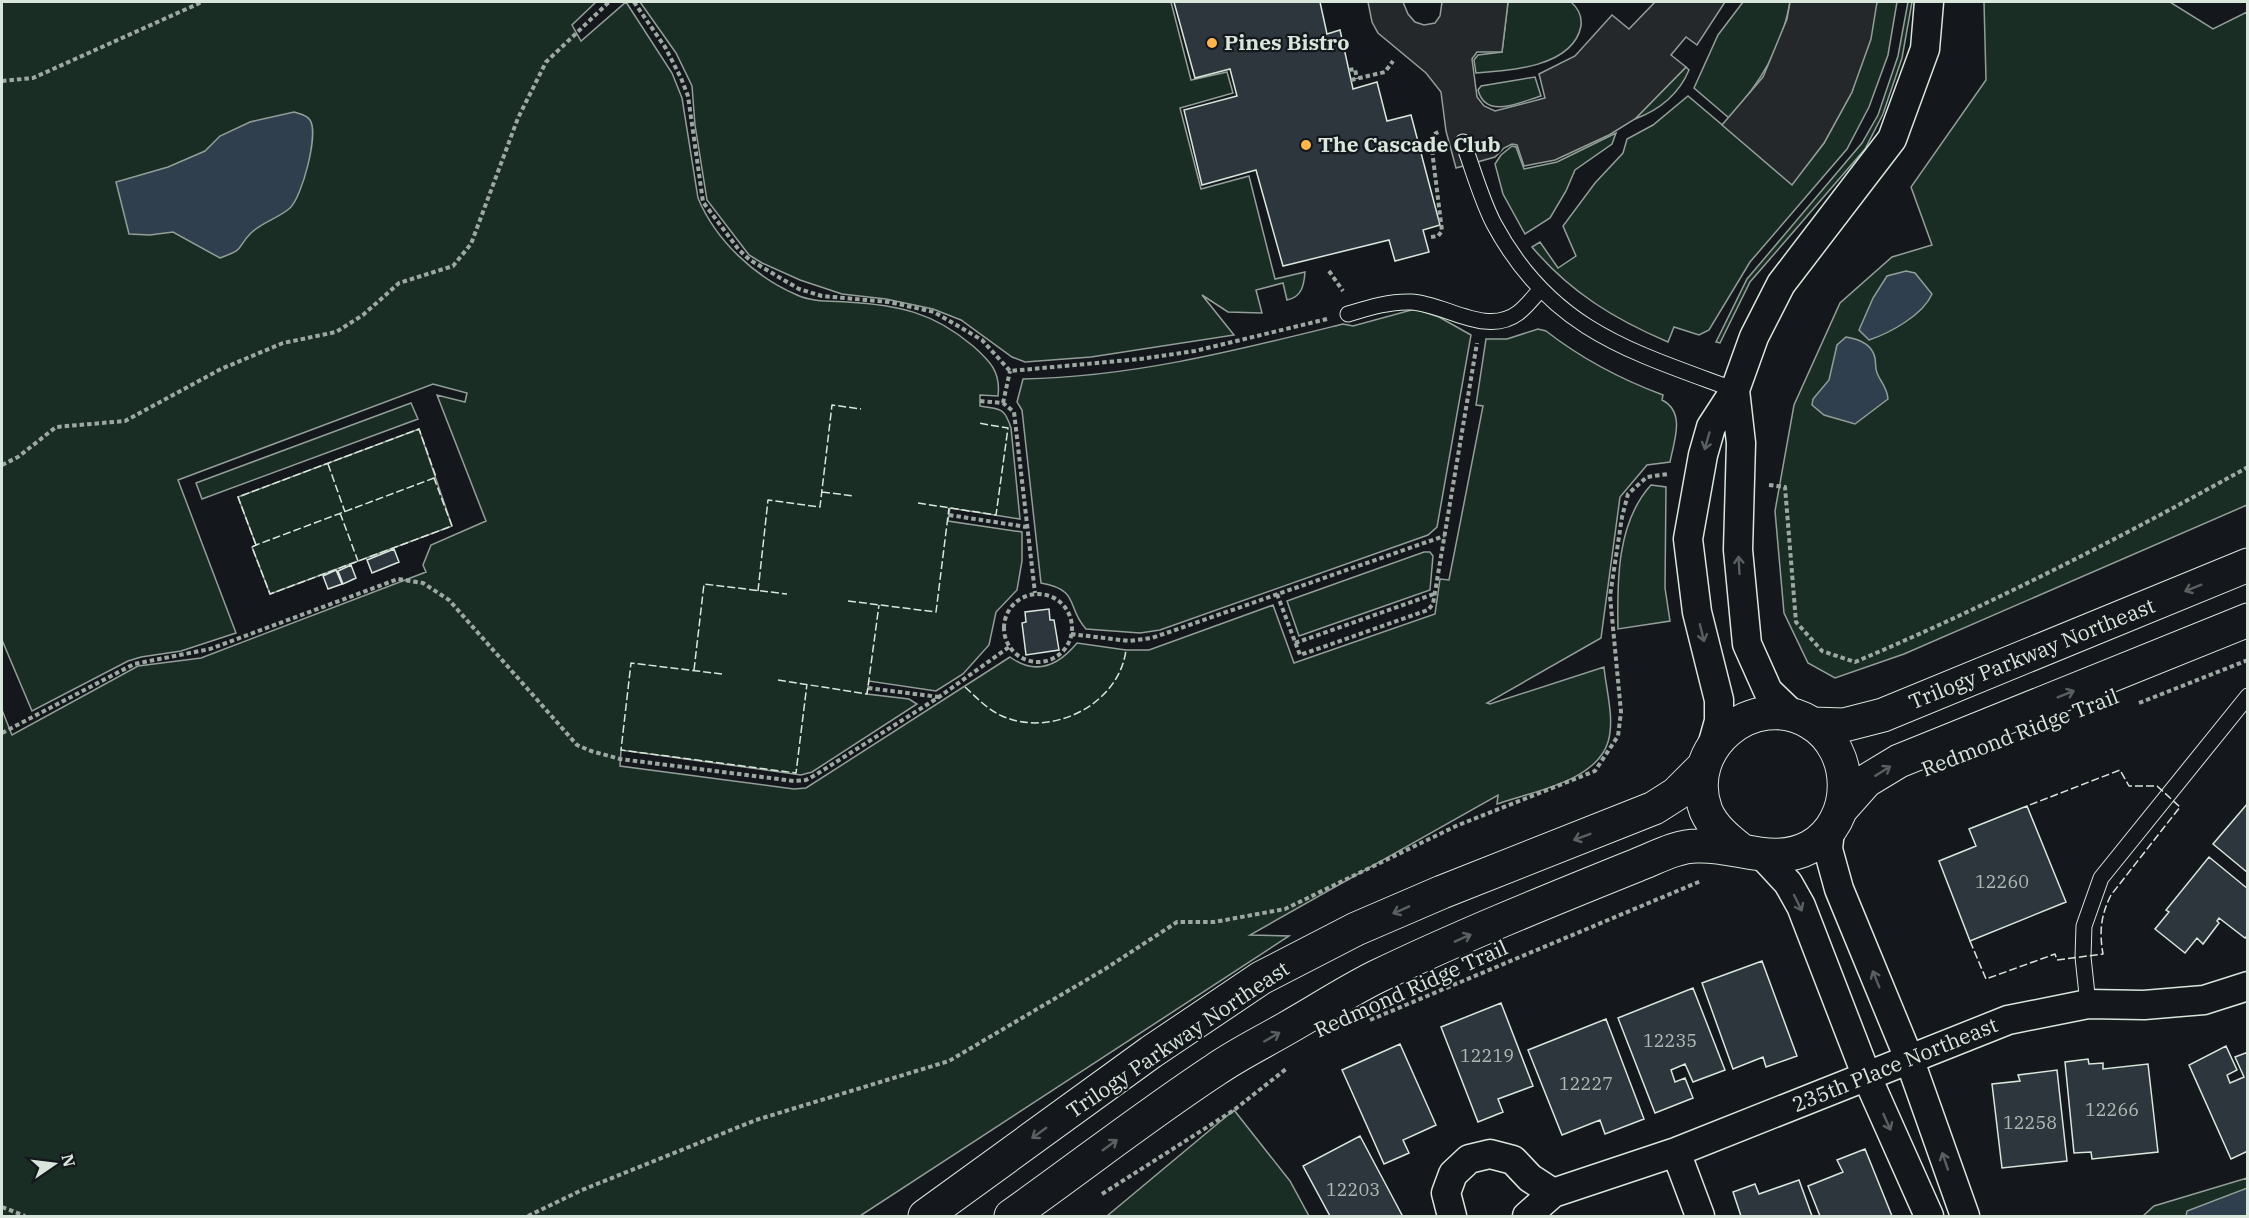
<svg xmlns="http://www.w3.org/2000/svg" width="2249" height="1218" viewBox="0 0 2249 1218" font-family="'IBM Plex Serif',serif">
<rect width="100%" height="100%" fill="#14181c"/>
<path fill="#1a2d24" stroke="#939e99" stroke-width="1.5" d="M2 2H596L572 25 581 41 626 2 672 73 682 98 698 198C716 241 755 277 797 295 812 302 831 301 847 302 898 305 933 312 973 346 990 361 1001 372 998 396L980 395V406C1000 410 1004 406 1011 428L1020 519 950 508 948 521 1022 532V561L1017 590 996 612 989 645 963 674 936 691 869 681 867 694 909 699 917 704 812 772 801 775 621 750 620 766 794 789 806 788 1010 657C1036 676 1058 666 1077 643L1126 650H1149L1273 605 1294 663 1435 614 1440 579 1449 580 1483 406 1476 405 1486 339H1507L1538 329 1546 331C1582 359 1620 379 1663 395L1662 400C1686 412 1674 441 1670 462L1647 465 1620 497 1601 638 1487 703 1490 704 1604 667C1606 690 1615 719 1608 742 1596 782 1530 792 1497 804L1498 795 1250 935 1289 936 860 1216H2V710L12 735 138 666 201 658 426 572 423 565 431 545 486 521 437 395 465 402 467 393 433 384 178 480 236 633 181 651 141 657 128 661 32 711 2 640Z
M640 2H1171L1191 80 1227 72 1233 93 1180 108 1201 189 1249 176 1275 279 1305 272C1304 285 1302 297 1287 300L1283 283 1256 290 1262 313 1228 312 1202 295 1234 335 1091 357 1025 362 1012 357 961 320 933 309 886 299 842 294 800 280 762 263 749 255 707 200 695 125 692 86 676 53Z
M1508 2H1571C1578 8 1582 17 1581 26 1573 67 1509 71 1476 73L1474 60 1478 55 1502 52Z
M1743 2H1790C1782 48 1760 83 1729 118L1694 88 1718 35Z
M1877 2H1897L1888 55 1869 107 1847 149 1750 262 1709 330 1699 335 1674 327 1668 342C1614 319 1570 292 1532 247L1540 242 1558 268 1576 256 1563 226 1595 183 1623 153 1627 139 1653 125 1688 96 1792 184 1824 143 1852 92Z
M1908 2H1912L1902 58 1883 114 1865 149 1750 282 1720 343 1716 342 1747 279 1862 143 1878 115 1898 56Z
M1984 2H2170L2213 29 2247 12V505L1904 654 1835 678 1808 663 1784 613 1775 511 1794 405 1840 303 1892 257 1932 245 1911 187 1986 80Z
M1686 67 1689 70C1679 94 1659 110 1635 119Z
M1535 77 1541 96C1520 102 1486 120 1478 90L1481 86Z
M1616 133 1612 144 1575 170 1566 191 1550 218 1525 234 1503 194 1495 164 1501 155 1512 146 1516 147 1524 169 1557 162Z
M1415 309 1439 317 1471 335 1437 527 1428 535 1160 630 1140 633 1086 629C1066 608 1081 590 1041 583L1022 410 1017 402 1023 379C1133 377 1238 350 1343 324L1353 326Z
M411 403 418 419 202 499 196 483Z
M419 429 452 526 270 594 252 547 256 545 238 497Z
M1651 485 1666 487 1665 588 1670 621 1618 629C1617 581 1617 522 1651 485Z
M1424 552H1430L1433 556 1430 590 1299 636 1287 601Z
M1234 1110 1290 1181 1309 1216H1107Z
M2247 1178V1216H2143L2154 1206Z"/>
<path fill="#24282b" stroke="#939e99" stroke-width="1.5" d="M1368 2H1403L1408 14 1415 22 1424 25 1435 23 1440 16 1442 2H1508L1502 52H1477L1472 59 1477 97 1484 106 1495 111 1545 98 1539 74 1575 56 1612 15 1629 29 1655 2H1725L1697 45 1686 37 1671 55 1686 67 1635 119 1609 135 1555 160 1524 166 1517 145 1512 144 1504 148 1495 157 1456 168 1446 131 1441 92 1426 73 1378 33 1372 22Z
M1790 2H1877L1871 39 1852 92 1824 143 1792 185 1722 125 1763 77 1787 19Z"/>
<path fill="#2f3f4d" stroke="#939e99" stroke-width="1.5" d="M294 112C300 114 306 114 310 120 319 134 302 197 290 208 279 218 262 222 251 233 235 249 247 248 220 258L173 232 150 235 129 234 116 182 168 167 205 151 220 136 250 122Z
M1906 271 1915 273 1932 294C1923 315 1890 333 1869 340L1859 330 1873 298 1887 276Z
M1846 337C1859 339 1872 344 1875 358 1876 363 1875 368 1877 373 1881 383 1887 387 1888 399L1855 424 1824 415 1812 405 1813 399 1829 380 1837 345Z
M2247 1188V1216H2186L2187 1211Z"/>
<path fill="#2c363c" stroke="#d8e6dc" stroke-width="1.5" d="M1174 2H1320L1327 34 1340 30 1353 89 1377 82 1387 121 1411 115 1440 225 1423 230 1429 252 1395 261 1389 240 1283 266 1256 170 1202 185 1184 110 1237 96 1230 69 1195 78Z
M394 549 399 562 372 573 367 560Z
M351 565 356 578 343 584 338 571Z
M336 570 342 584 328 589 323 576Z
M1049 609 1050 620H1054L1059 650 1026 655 1022 623 1026 622 1025 612Z
M2248 803V873L2213 844Z
M2027 806 2066 902 1970 941 1939 861 1976 846 1969 829Z
M2209 857 2248 889V935L2245 938 2219 918 2217 921 2219 923 2203 944 2197 938 2185 953 2155 929 2169 912 2166 910Z
M1762 961 1797 1056 1766 1067 1763 1057 1733 1069 1702 983Z
M1693 988 1725 1070 1693 1082 1685 1064 1671 1070 1675 1082 1685 1078 1693 1098 1655 1113 1618 1018Z
M1501 1003 1533 1086 1498 1099 1503 1112 1478 1122 1441 1027Z
M1606 1019 1644 1119 1605 1134 1600 1120 1562 1135 1528 1050Z
M1400 1044 1436 1125 1403 1140 1409 1153 1384 1164 1342 1070Z
M2226 1046 2237 1070 2227 1075 2230 1083 2244 1077 2235 1057 2248 1052V1151L2231 1159 2189 1065Z
M2088 1059 2089 1064 2103 1063V1069L2148 1064 2158 1152 2092 1159 2091 1152 2074 1153 2065 1062Z
M2057 1070 2067 1161 2002 1168 1992 1084 2020 1081 2018 1075Z
M1360 1136 1402 1215 1399 1216H1330L1303 1166Z
M1865 1149 1892 1216H1820L1808 1186 1843 1172 1837 1160Z
M1799 1180 1812 1216H1741L1733 1192 1755 1184 1759 1194Z"/>
<g fill="none" stroke-linecap="round" stroke-linejoin="round">
<g stroke="#d8e6dc" stroke-width="17">
<path id="lane" d="M1463 142C1473 169 1481 199 1494 224 1551 330 1630 351 1735 390
M1348 314C1368 308 1390 301 1411 302 1444 303 1486 337 1518 313 1526 307 1533 298 1540 290
M2088 1004 2083 957 2084 926 2101 878 2248 696"/>
</g>
<g stroke="#d8e6dc" stroke-width="31">
<path id="street" d="M1735 390 1741 443 1738 550 1747 644 1768 691 1792 714
M1712 746 1719 721V700L1697 612 1688 539 1703 455 1711 427 1735 390 1754 337 1781 284 1892 139 1925 49 1929 2
M1830 830 1828 849 1839 889 1910 1061 1965 1216
M1763 856 1788 883 1801 906 1867 1077 1929 1216
M1676 1152 1700 1216
M1452 1216 1446 1193 1453 1174 1469 1159 1490 1154 1513 1160 1530 1178 1553 1193
M1527 1216 1553 1193 1676 1152 2008 1020 2088 1004 2144 1005 2204 1000 2248 986"/>
</g>
<g stroke="#d8e6dc" stroke-width="35">
<path id="secondary" d="M1812 724 1844 725 1883 715 2248 565
M1842 808 1866 781 1899 761 2248 620
M925 1216 1151 1052 1261 978 1356 929 1442 892 1654 808 1676 794 1703 767
M1011 1216C1079 1168 1145 1116 1215 1070 1238 1054 1263 1042 1287 1028 1317 1011 1346 992 1376 977 1463 935 1553 899 1642 863 1659 856 1678 846 1697 846 1736 844 1773 867 1810 847 1856 821 1855 750 1811 723 1754 688 1682 748 1706 811 1713 827 1726 838 1740 849"/>
</g>
<path stroke="#9da8a2" stroke-width="4" stroke-dasharray="4.5 3" stroke-linecap="butt" d="M634 2 665 47 681 78 688 96 703 202 739 250 750 260 799 289 822 296 889 302 934 312 982 340 1010 371 1140 359 1195 351 1327 319
M1349 70 1355 69 1357 79
M1351 80 1385 72 1393 61
M2 81 33 78 202 2
M1431 237 1438 236 1442 231 1432 150V135L1441 131
M1329 271 1343 291
M980 401 1003 403 1014 412 1035 593
M1003 403 1010 371
M2 465 18 457 56 427 125 421 221 369 283 343 336 332 363 315 399 283 453 266 471 244 518 118 546 62 609 2
M1769 485 1785 487 1796 622 1822 651 1855 662C1990 605 2120 538 2248 467
M949 515 1027 527
M1004 628a34 34 0 1 1 68 0a34 34 0 1 1-68 0Z
M1277 594 1300 655 1428 610 1433 604 1477 343
M1071 634 1129 641 1152 638 1444 536
M1295 643 1434 594
M868 688 939 697
M2139 703 2248 660
M2 733 134 664 210 649 398 579 423 583 449 600 577 745 591 751 620 759 794 781 806 780 817 774 939 697 1009 647
M1370 1020 1701 881
M1102 1194 1234 1110 1286 1069
M2 1207 25 1216
M528 1216 582 1190 756 1120 949 1061 1105 969 1177 922H1214L1285 909 1456 826 1595 771 1618 736 1621 712 1610 596 1622 517 1628 494 1647 477 1668 474"/>
<use href="#lane" stroke="#14181c" stroke-width="15"/>
<use href="#street" stroke="#14181c" stroke-width="28"/>
<use href="#secondary" stroke="#14181c" stroke-width="33"/>
<path stroke="#d8e6dc" stroke-width="1.5" stroke-dasharray="8 3" stroke-linecap="butt" d="M328 464 345 512
M822 492 854 496
M918 503 996 515 1008 428 978 423
M340 513 358 561
M256 545 238 497 419 429 436 477 434 478 452 526 270 594 252 547 256 545 434 478
M758 591 768 500 820 507 832 405 861 409
M848 601 936 612 949 508
M694 670 704 584 787 594
M722 674 631 663 621 750 796 773 807 684
M778 680 867 694 879 605
M965 687C977 698 987 709 1002 716 1051 738 1119 705 1126 650
M1970 941 1986 979 2055 954 2057 960 2103 954C2099 931 2101 915 2111 895L2180 807 2157 786H2129L2120 770 2027 806"/>
</g>
<defs><path id="oneway-shaft" d="M-6 0H5M1.5-3L5.5 0L1.5 3" fill="none" stroke-width="1.6" stroke-linecap="round" stroke-linejoin="round" transform="scale(1.5)"/></defs>
<g stroke="#59605f">
<use href="#oneway-shaft" transform="translate(1707 441) rotate(106)"/>
<use href="#oneway-shaft" transform="translate(1739 565) rotate(-93)"/>
<use href="#oneway-shaft" transform="translate(2193 588) rotate(158)"/>
<use href="#oneway-shaft" transform="translate(1702 633) rotate(76)"/>
<use href="#oneway-shaft" transform="translate(2066 694) rotate(-22)"/>
<use href="#oneway-shaft" transform="translate(1883 771) rotate(-32)"/>
<use href="#oneway-shaft" transform="translate(1582 837) rotate(159)"/>
<use href="#oneway-shaft" transform="translate(1798 903) rotate(64)"/>
<use href="#oneway-shaft" transform="translate(1401 910) rotate(156)"/>
<use href="#oneway-shaft" transform="translate(1463 938) rotate(-24)"/>
<use href="#oneway-shaft" transform="translate(1876 979) rotate(-112)"/>
<use href="#oneway-shaft" transform="translate(1272 1037) rotate(-30)"/>
<use href="#oneway-shaft" transform="translate(1887 1122) rotate(66)"/>
<use href="#oneway-shaft" transform="translate(1039 1133) rotate(144)"/>
<use href="#oneway-shaft" transform="translate(1110 1145) rotate(-36)"/>
<use href="#oneway-shaft" transform="translate(1945 1161) rotate(-109)"/>
</g>
<g fill="#ffb74d" stroke="#14181c" stroke-width="2">
<circle cx="1212" cy="43" r="6"/>
<circle cx="1306" cy="145" r="6"/>
</g>
<g text-anchor="middle" stroke-width="4.5" stroke-linejoin="round" paint-order="stroke">
<g font-size="18" fill="#adbab4">
<text x="2002" y="888">12260</text>
<text x="1670" y="1047">12235</text>
<text x="1487" y="1062">12219</text>
<text x="1586" y="1090">12227</text>
<text x="2112" y="1116">12266</text>
<text x="2030" y="1129">12258</text>
<text x="1353" y="1196">12203</text>
</g>
<g font-size="21" font-weight="bold" fill="#d8e6dc" stroke="#14181c" text-anchor="start">
<text x="1224" y="50">Pines Bistro</text>
<text x="1318" y="152">The Cascade Club</text>
</g>
<g font-size="21" fill="#d8e6dc" stroke="#14181c">
<text transform="translate(2032 654) rotate(-22)" y="7">Trilogy Parkway Northeast</text>
<text transform="translate(2020 733) rotate(-21)" y="7">Redmond Ridge Trail</text>
<text transform="translate(1411 989) rotate(-24)" y="7">Redmond Ridge Trail</text>
<text transform="translate(1178 1040) rotate(-34)" y="7">Trilogy Parkway Northeast</text>
<text transform="translate(1895 1065) rotate(-22)" y="7">235th Place Northeast</text>
</g>
</g>
<rect width="2249" height="1218" fill="none" stroke="#d8e6dc" stroke-width="6"/>
<g transform="translate(54 1164) rotate(76)" stroke="#14181c" stroke-width="4.5" paint-order="stroke">
<path d="M0-4.5L10 22L0 15L-10 22Z" fill="#d8e6dc"/>
<text y="-9" font-size="16" font-weight="bold" text-anchor="middle" fill="#d8e6dc">N</text>
</g>
</svg>
